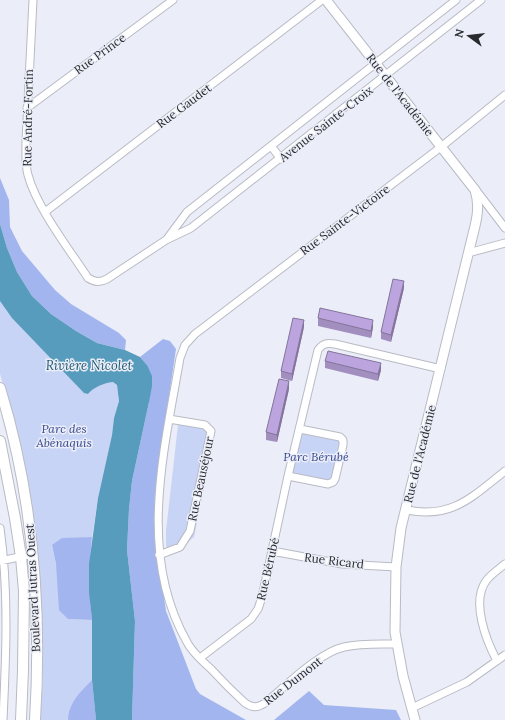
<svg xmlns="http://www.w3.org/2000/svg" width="505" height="720" viewBox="0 0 505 720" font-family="Lora,serif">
<rect width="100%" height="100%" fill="#ebeef8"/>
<path fill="#c8d4f5" d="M0 299 88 394C94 387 104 383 113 382L117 385 119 401 114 418 112 435 98 498 92 537 81 538 52 546 68 619 92 620V680C81 691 68 703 68 720H40L43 680 38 557 29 485 6 395 0 374Z
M178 425 209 429 213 433 214 440 194 537C188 542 177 552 168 552L166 545V531Z
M300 429 343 440 333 482 288 476Z"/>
<path fill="#a2b5ee" d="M0 178 9 200 10 227 22 251 55 290 71 304 119 333 126 340 125 350 97 343 76 331 51 314 32 296 17 272 7 248 0 224Z
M163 339 170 341 176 349 156 484 154 532 166 611 196 689 200 694 246 720H132L135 621 127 550 129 509 132 481 149 402 147 365 140 357Z
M92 537C89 565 89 592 92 620L68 619 59 610 56 564 52 545 62 538Z
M92 680 96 720H68C68 703 81 691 92 680Z
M309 691 324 705 396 710 401 720H274Z"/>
<path fill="#579cbc" d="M0 224 7 248 17 272 32 296 51 314 76 331 97 343 125 350 140 357 147 365 152 376V386L149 402 132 481 129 509 127 550 135 621 132 720H96L92 680V620L89 592V564L98 498 112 435 114 418 119 401 117 385 113 382C104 383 94 387 88 394L84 393 12 318 0 301Z"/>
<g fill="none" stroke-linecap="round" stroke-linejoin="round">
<g stroke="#b8bbc4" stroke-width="9">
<path id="minor" d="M33 0 26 141C26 152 25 164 28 175 37 208 69 249 88 278 95 282 99 283 107 279L166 240 191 228 481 0
M27 108 173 0
M271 146 281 159
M476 190 505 228
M45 212 322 0
M167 239 187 212 456 0
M468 253 505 243
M288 476 328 484 333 482 335 479 343 445V440L340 437 300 429
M407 510C452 519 472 497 505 471
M0 528C9 591 6 656 3 720
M272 551 342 564 396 567
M159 555 180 547 190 531 211 431 205 425 169 419
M0 561 33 554
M396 644C379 644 361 643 344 647 318 653 286 686 265 703 257 708 253 708 245 703 233 692 222 681 211 669 202 661 192 652 187 642 137 555 164 451 180 358L185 345 195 334 441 147 505 95
M200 658 251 619 258 609 262 597 288 476 318 350C323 343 327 343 335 344L441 369
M497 661C486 640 471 602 486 581 491 574 499 569 505 564
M412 708 467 682 505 655"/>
</g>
<g stroke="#b8bbc4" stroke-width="11">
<path id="tertiary" d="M326 0 475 190C479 203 478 213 475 226L401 528 396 567 395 632 403 676 415 720"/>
</g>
<g stroke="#b8bbc4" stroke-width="12">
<path id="secondary" d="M0 388C33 496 42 608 35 720
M0 441 15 518 21 557 24 591 23 670 21 720"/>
</g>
<use href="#minor" stroke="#fff" stroke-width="7"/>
<use href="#tertiary" stroke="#fff" stroke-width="9"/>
<use href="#secondary" stroke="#fff" stroke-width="10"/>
</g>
<path fill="#a28ebf" d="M404 288 391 342 381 339V332Z
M318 318 373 327 371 338 318 326Z
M304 327 292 381 281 378V371Z
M325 361 381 370 378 381 325 368Z
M289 389 277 442 266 440V432Z"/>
<path fill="#84749b" d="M404 281V288L391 342V335Z
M304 320V327L292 381V374Z
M373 320V327L371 338V331Z
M381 363V370L378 381V374Z
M289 381V389L277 442V435Z"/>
<path fill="#bca5de" stroke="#84749b" d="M393 279 404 281 391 335 381 332Z
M320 308 373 320 371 331 318 318Z
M293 318 304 320 292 374 281 371Z
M328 351 381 363 378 374 325 361Z
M279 379 289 381 277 435 266 432Z"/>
<g text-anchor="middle" stroke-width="3" stroke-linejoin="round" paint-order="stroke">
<g font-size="12" fill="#292a2d" stroke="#ebeef8">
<text transform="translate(100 54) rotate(-36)" y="4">Rue Prince</text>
<text transform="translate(400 95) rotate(52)" y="4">Rue de l'Académie</text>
<text transform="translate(184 106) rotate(-37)" y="4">Rue Gaudet</text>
<text transform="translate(28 118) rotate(-89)" y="4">Rue André-Fortin</text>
<text transform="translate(326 124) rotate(-38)" y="4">Avenue Sainte-Croix</text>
<text transform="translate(345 220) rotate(-37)" y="4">Rue Sainte-Victoire</text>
<text transform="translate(420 454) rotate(-76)" y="4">Rue de l'Académie</text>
<text transform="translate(201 479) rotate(-78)" y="4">Rue Beauséjour</text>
<text transform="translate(334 561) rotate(7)" y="4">Rue Ricard</text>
<text transform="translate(268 569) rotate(-77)" y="4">Rue Bérubé</text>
<text transform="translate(33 588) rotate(-93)" y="4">Boulevard Jutras Ouest</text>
<text transform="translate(293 681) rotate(-38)" y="4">Rue Dumont</text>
</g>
<g font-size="12" font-style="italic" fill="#36478b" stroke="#ebeef8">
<text x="64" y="433">Parc des<tspan x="64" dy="14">Abénaquis</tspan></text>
<text x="316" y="461">Parc Bérubé</text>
</g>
<g font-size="13" font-style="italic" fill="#235a71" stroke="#ebeef8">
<text x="89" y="370">Rivière Nicolet</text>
</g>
</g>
<g transform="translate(469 36) rotate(285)" stroke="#ebeef8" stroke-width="3" paint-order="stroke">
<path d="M0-3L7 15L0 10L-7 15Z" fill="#292a2d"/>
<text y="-6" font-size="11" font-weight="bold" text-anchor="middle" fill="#292a2d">N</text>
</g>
</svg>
